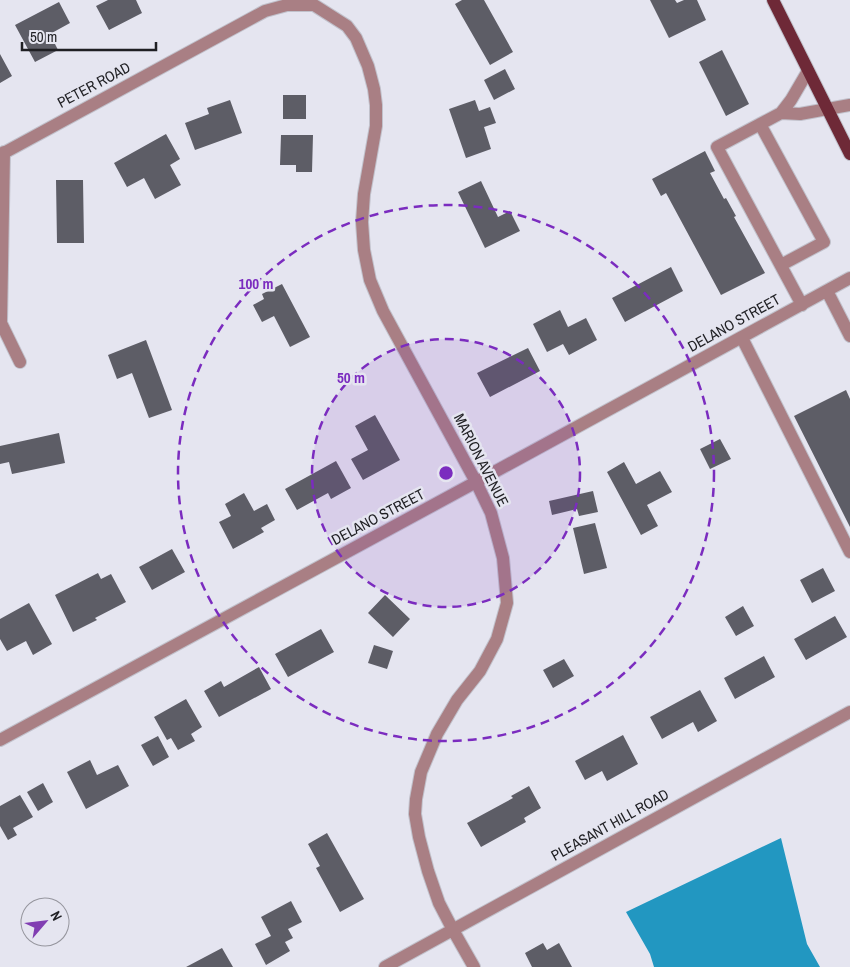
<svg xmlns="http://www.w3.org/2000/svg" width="850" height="967" viewBox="0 0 850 967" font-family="'Archivo Narrow',sans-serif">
<rect width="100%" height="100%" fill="#e5e5f0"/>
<path fill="#2297c1" d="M781 838 807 944 820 967H654L650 954 626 912Z"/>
<path fill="#5d5d66" d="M108 0H136L142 13 109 30 96 6Z
M462 0H484L513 52 490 65 455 4Z
M650 0H675L677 3 684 0H697L706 20 669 38Z
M59 2 70 23 50 34 58 50 35 62 15 25Z
M722 50 749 104 726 116 699 62Z
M0 54 12 76 0 83Z
M505 69 515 89 494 100 484 80Z
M283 95H306V119H283Z
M230 100 242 133 195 150 185 123 209 114 207 108Z
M475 100 479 111 490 107 496 123 484 127 491 149 466 158 449 109Z
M166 134 180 159 170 165 181 185 155 199 144 178 127 187 114 163Z
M281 135H313L312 172H296V165H280Z
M705 151 715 171 710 173 724 199 726 198 736 216 734 217 765 273 721 295 666 193 661 196 652 179Z
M56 180H83L84 243H57Z
M481 181 498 217 510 211 520 231 485 248 458 192Z
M671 267 683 291 625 322 612 298Z
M282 284 310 337 290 347 274 316 262 322 253 305 264 299 262 294Z
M560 310 568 327 586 318 597 340 569 355 563 344 547 352 533 324Z
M146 340 172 410 149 418 132 373 117 379 108 355Z
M528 348 540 371 490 397 477 373Z
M846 390 850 399V527L794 416Z
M375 415 400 460 363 480 351 459 368 450 355 426Z
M59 433 65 463 12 474 9 462 0 464V446Z
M720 439 731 459 710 469 700 449Z
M336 461 351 488 331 499 328 493 297 510 285 489Z
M624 462 636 484 660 471 672 492 647 505 658 526 641 535 607 472Z
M593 491 598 512 579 516 577 509 552 515 549 501Z
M244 493 254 511 267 504 275 520 261 528 264 532 233 549 219 522 231 516 225 504Z
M595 523 607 568 584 574 573 528Z
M172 549 185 572 152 590 139 567Z
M823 568 835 591 812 603 800 580Z
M98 573 101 579 111 574 126 602 95 618 97 620 73 632 55 595Z
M385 595 410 619 393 637 368 613Z
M29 603 52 644 33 655 26 641 7 651 0 639V619Z
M743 606 754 626 736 636 725 617Z
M835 616 847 637 806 660 794 639Z
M321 629 334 652 288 677 275 654Z
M374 645 393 651 387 669 368 663Z
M764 656 775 677 735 699 724 678Z
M564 659 574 676 553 688 543 670Z
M259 667 271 689 219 717 204 691 221 681 224 687Z
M700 690 717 721 698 732 693 722 662 739 650 717Z
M186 699 202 727 191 734 195 741 178 750 171 738 167 740 154 717Z
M623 735 638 764 607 781 602 771 585 780 575 761Z
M158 736 169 757 153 766 141 745Z
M90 760 97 775 118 765 129 786 86 809 67 772Z
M43 783 53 802 38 811 27 792Z
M529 786 541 808 524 818 526 822 481 847 467 823 513 798 511 796Z
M20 795 33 817 13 828 17 835 8 840 0 826V806Z
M327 833 364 899 340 912 316 868 320 866 308 844Z
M291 901 302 922 288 929 293 938 285 942 290 951 266 965 255 944 271 936 261 917Z
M543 943 547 950 559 943 572 967H532L525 953Z
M222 948 233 967H186Z"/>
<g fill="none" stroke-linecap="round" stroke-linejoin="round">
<g stroke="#c1c1cb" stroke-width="14">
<path id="minor" d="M781 113 800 114 850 105
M760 124 824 242 781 265
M4 152 1 323 20 362
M0 155 265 11 287 5H314L347 26 356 38 368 66 374 89 376 105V126L364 194 362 222 364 250 370 280 383 311 476 482 491 513 503 558 507 603 497 639 480 671 457 700 437 734 421 772 416 799 415 814 419 837 428 871 439 903 453 930 474 967
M827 291 850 336
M802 305 717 147 781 113 791 100 808 71
M742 338 850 552
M0 740 476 482 850 278
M385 967 850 712"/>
</g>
<g stroke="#c1c1cb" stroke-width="14">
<path id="major" d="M773 0 850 154"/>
</g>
<use href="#minor" stroke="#a97f84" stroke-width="12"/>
<use href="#major" stroke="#6e2937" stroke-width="12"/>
</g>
<circle cx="446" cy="473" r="134" fill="#7b2cbf" fill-opacity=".12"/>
<g fill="none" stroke="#7b2cbf" stroke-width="2.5" stroke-dasharray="9 6">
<circle cx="446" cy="473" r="134"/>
<circle cx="446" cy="473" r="268"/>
</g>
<g text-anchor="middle" stroke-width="5" stroke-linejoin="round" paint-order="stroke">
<g font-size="15" fill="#1f1f23" stroke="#e5e5f0">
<text transform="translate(94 85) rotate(-28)" y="5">PETER ROAD</text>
<text transform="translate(734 323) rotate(-29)" y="5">DELANO STREET</text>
<text transform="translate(481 460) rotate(63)" y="5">MARION AVENUE</text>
<text transform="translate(378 517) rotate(-28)" y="5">DELANO STREET</text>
<text transform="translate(610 825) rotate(-29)" y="5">PLEASANT HILL ROAD</text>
</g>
</g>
<circle cx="446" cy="473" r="8" fill="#7b2cbf" stroke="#e5e5f0" stroke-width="2.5"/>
<g font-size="15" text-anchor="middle" font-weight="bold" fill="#7b2cbf" stroke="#e5e5f0" stroke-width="5" stroke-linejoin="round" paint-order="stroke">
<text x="256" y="289">100 m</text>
<text x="351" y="383">50 m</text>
</g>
<g transform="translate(45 922) rotate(62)"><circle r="24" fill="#e5e5f0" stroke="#96969e"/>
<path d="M0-4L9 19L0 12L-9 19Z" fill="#813eb2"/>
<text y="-8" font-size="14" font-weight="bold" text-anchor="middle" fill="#1f1f23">N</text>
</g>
<path d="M22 42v8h134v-8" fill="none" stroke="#1f1f23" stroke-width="2.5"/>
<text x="30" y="42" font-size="15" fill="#1f1f23" stroke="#e5e5f0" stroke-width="4" paint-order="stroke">50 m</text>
</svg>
